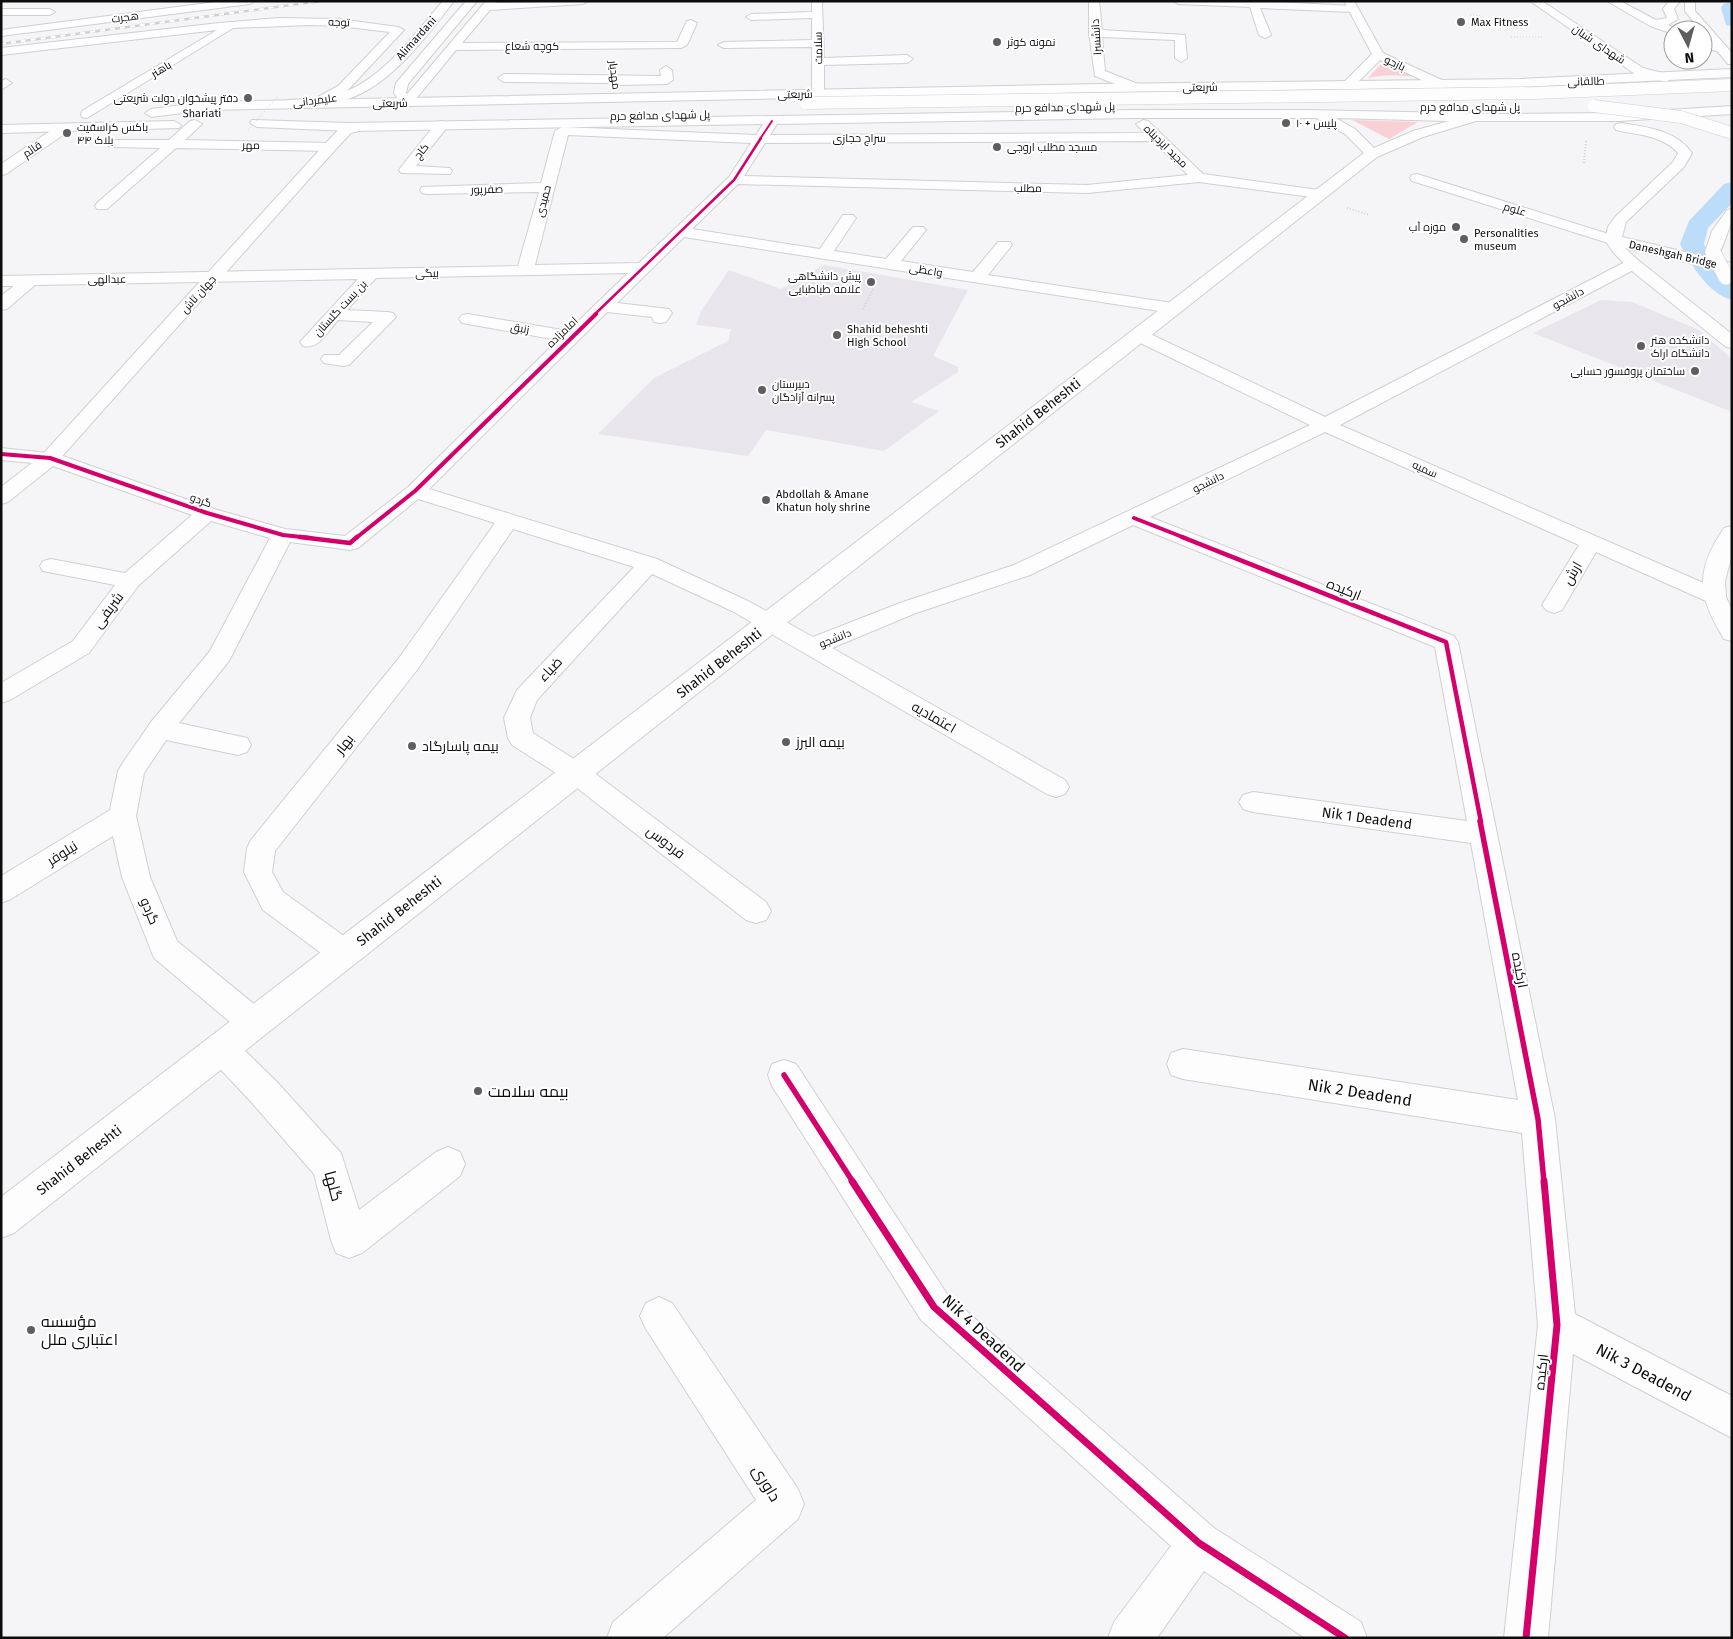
<svg xmlns="http://www.w3.org/2000/svg" width="1733" height="1639" viewBox="0 0 1733 1639" font-family="'Fira Sans',Cairo,sans-serif">
<rect width="100%" height="100%" fill="#f5f4f7"/>
<path fill="#e9e5ec" d="M824 265 968 290 933 356 958 367V372L911 402 939 411 884 451 766 430 748 456 598 434 654 378 728 341 731 329 696 325 701 311 729 270 781 289Z
M1601 300 1632 302 1699 330 1732 359V412L1533 333Z"/>
<path fill="#f8d0d5" d="M1382 63 1416 77C1399 75 1384 74 1368 78Z
M1352 120 1418 122 1389 139Z"/>
<g fill="none" stroke-linecap="round" stroke-linejoin="round">
<path fill="#bcddfa" fill-rule="evenodd" d="M1732 2V26L1726 25 1721 8 1723 4Z
M1732 182V203L1708 228 1704 244 1714 262 1732 278V300C1708 294 1691 264 1680 244L1689 221 1724 184Z"/>
<g stroke="#d0cfd2" stroke-width="2">
<path id="minor" d="M223 1H255L250 4 1 36V30Z
M486 1H497L496 3 588 1 583 4 490 10 462 43 677 42 687 21 691 20 697 23 687 45 681 48 456 50 410 106H402L400 103 402 100Z
M812 1H822L824 58 907 55 913 59 907 63 824 65V94L818 98 812 94V47L724 48 718 45 724 42 812 40V18L751 20 746 17 751 14 812 12Z
M1089 1H1099L1102 30 1185 35 1187 58 1181 62 1175 58V40L1102 37 1105 71 1138 84 1140 87 1134 91 1130 90 1095 76 1089 33Z
M1173 1H1254L1353 6 1358 9 1353 12 1260 8 1271 35 1265 38 1259 35 1250 7 1178 4Z
M1607 1H1620L1656 20 1667 18 1663 9 1669 1H1680L1674 9 1678 19 1668 25 1678 30H1673V34L1650 26Z
M1 9H50L55 12 50 15H1Z
M279 18 339 19 398 27 404 30 346 92 322 104 316 100 318 97 338 86 390 32 339 26 309 25 233 28 87 118 82 117 81 114 82 111 217 30 1 55V48L219 23Z
M1703 40 1727 48 1729 50 1723 53 1703 47Z
M666 66 672 70 673 80 667 84 616 85 611 83 504 82 498 78 504 74 661 76 660 70Z
M6 79 12 83 1 90V81Z
M772 117 779 121 770 135 1145 133 1136 124 1143 120 1148 121 1203 174 1319 190 1324 191 1326 194 1324 197 1319 198 1199 182 1087 193 738 184 692 229 820 249 843 215H853L856 218 834 251 886 259 913 227H923L926 230 901 261 973 272 998 242H1010L1012 245 988 275 1172 303 1178 304 1180 308 1178 312 1172 313 684 237 617 303 669 309 672 313 666 322 660 323 654 322 652 317 607 312 429 489 657 559 748 601 813 637 900 603 1014 565 1310 425 1132 339 1129 335 1132 331 1138 330 1144 331 1325 417 1627 261H1639L1641 264 1639 267 1340 425 1722 591 1725 596 1722 601 1714 603 1706 601 1596 552 1562 610 1554 613 1546 610 1542 605 1579 545 1325 432 1150 517 1454 636 1458 642 1555 1119 1575 1314 1732 1396V1438L1573 1354 1548 1638H1504L1538 1325 1522 1133 1183 1079 1171 1075 1167 1064 1171 1053 1183 1049 1518 1100 1471 843 1253 812 1243 809 1239 802 1243 795 1253 792 1467 821 1435 647 1133 525 1030 575 916 613 832 648 1065 780 1069 787 1065 794 1056 797 1047 794 732 611 652 574 537 700 530 718 533 733 585 766 766 902 771 911 766 920 756 923 746 920 567 780 512 745 508 738 504 718 517 690 634 567 513 529 417 670 275 851 272 872 283 892 355 944 359 953 355 962 344 966 333 962 263 910 244 872 247 848 251 840 399 658 495 523 418 499 358 548 350 550 290 542 229 661 179 723 247 738 251 745 247 752 238 755 166 740 144 773 136 816 150 877 177 941 265 1013 270 1023 265 1033 254 1037 243 1033 154 958 122 877 113 836 11 899 1 903V876L110 810 118 771 122 764 151 722 210 651 270 538 211 521 138 586 89 653 10 700 1 703V683L73 641 115 585 43 571 40 566 43 561 51 559 125 573 192 515 53 466 8 502 1 504V487L32 463 1 460V448L57 454 214 509 285 529 345 536 408 487 558 340 462 323 459 319 462 315 468 314 568 331 628 273 376 278 347 310 387 312 393 313 396 317 349 365 343 366 324 363 321 359 324 355H339L373 322 338 320C328 331 319 350 303 346L300 342 358 279 35 285 7 309 1 310V296L14 286H1V276L518 266 539 192 427 194 422 193 420 190 422 187 541 183 555 131 562 127 756 135 767 118ZM568 135 751 143 729 177 639 263 535 265ZM1153 141 1188 175 1087 185 744 176 765 143Z
M195 120 202 124 185 140 330 143 337 147 330 151 176 148 107 209H97L95 206 97 203 160 148 113 147 108 146 106 143 108 140H169L190 121Z
M442 121 449 125 416 166 450 168 452 171 450 174 401 173 399 170 401 167 437 122Z
M64 124 69 125 71 128 69 131 6 174 1 175V164L59 125Z
M1417 174 1618 237 1621 240 1618 243H1608L1412 181 1410 178 1412 175Z
M222 1034 233 1039 277 1082 341 1153 359 1210 436 1152 448 1147 460 1152 465 1164 460 1176 362 1253 349 1258 336 1253 331 1240 314 1174 253 1104 211 1059 206 1049 211 1039Z
M784 1060 796 1064 947 1294 1214 1528 1361 1622 1367 1638H1305L1204 1571 1157 1638H1108L1114 1622 1171 1546 921 1320 772 1086 768 1075 772 1064Z
M659 1297 672 1303 798 1489 804 1504 798 1519 663 1638H607L613 1622 756 1500 646 1329 640 1316 646 1303Z"/>
</g>
<g stroke="#d0cfd2" stroke-width="2">
<path id="tertiary" d="M443 1H454C431 31 397 76 362 93 345 102 326 105 307 106 299 107 287 111 282 104L288 100C304 99 322 99 338 94 382 81 414 34 443 1Z
M466 1H477L408 84 406 93 412 103 406 107 402 106 394 93 396 83Z
M1344 1H1354L1383 53 1444 81 1446 84 1444 87H1436L1380 60 1352 88H1344L1342 85 1344 82 1372 54Z
M1530 1H1542L1643 68 1670 75 1672 78 1666 82 1635 74Z
M1685 1H1695V11L1732 53V64H1728L1703 34V30H1700L1685 11Z
M358 123 365 127 363 130 351 133 335 150 57 462 50 464 43 462 40 458 43 454 325 144 341 127Z"/>
</g>
<g stroke="#d0cfd2" stroke-width="2">
<path id="secondary" d="M1732 69V77L1521 87 1100 92 206 110 151 117 145 113 151 109 206 102 1100 84 1521 79Z
M1732 106V114L1619 121H1476L1423 137 1377 157 14 1233 1 1238V1197L1364 153 1345 134 1316 118H1132L349 131 257 127 250 123 252 120 349 123 1132 110H1305L1508 114 1619 113ZM1336 118 1449 121 1413 131 1374 148 1355 129Z
M174 121 181 125 179 128 1 133V125Z
M1621 123C1647 127 1676 130 1692 153L1684 167 1626 222 1622 237 1732 263V273L1625 248 1639 261 1732 334V348L1726 347 1627 267 1613 252 1605 240 1608 227 1615 217 1673 162 1678 153C1662 135 1638 135 1616 130L1614 127 1616 124Z
M1732 209C1732 213 1732 217 1732 221 1731 224 1720 253 1719 255H1707L1705 252 1712 231 1727 210Z
M1732 526V554L1725 581 1726 597 1732 610V641L1724 639C1697 595 1695 571 1724 528Z"/>
</g>
<path stroke="#d3d3d4" stroke-width="1" stroke-dasharray="1 2" stroke-linecap="butt" d="M1470 15H1479L1482 20
M1474 20 1520 21
M1511 37H1542"/>
<path stroke="#d3d3d4" stroke-width="2" stroke-dasharray="1 2" stroke-linecap="butt" d="M1584 163 1586 141
M1347 208 1370 215
M863 309 874 288"/>
<use href="#minor" fill="#fefdfe" fill-rule="evenodd"/>
<use href="#tertiary" fill="#fefdfe" fill-rule="evenodd"/>
<use href="#secondary" fill="#fefdfe" fill-rule="evenodd"/>
<g stroke="#d2d1d2" stroke-width="2.5">
<path id="rail" d="M1 44 321 1"/>
</g>
<use href="#rail" stroke="#fff" stroke-width="2" stroke-dasharray="5" stroke-linecap="butt"/>
<g stroke="#d0cfd2" stroke-width="13" stroke-linecap="butt">
<path id="secondary-bridge-far1" d="M806 103 1535 93 1732 85
M1594 106 1681 117 1732 133"/>
</g>
<g stroke="#d0cfd2" stroke-width="16" stroke-linecap="butt">
<path id="secondary-bridge" d="M1713 252 1726 277"/>
</g>
<path stroke="#d3d3d4" stroke-width="1" stroke-dasharray="1 2" stroke-linecap="butt" d="M248 130 278 96"/>
<use href="#secondary-bridge-far1" stroke="#fefdfe" stroke-width="12"/>
<use href="#secondary-bridge" stroke="#fefdfe" stroke-width="15"/>
<g stroke="#fff" stroke-width="3">
<path id="cycleway-far5" d="M760 139 772 121"/>
</g>
<g stroke="#fff" stroke-width="4.5">
<path id="cycleway-far4" d="M594 315 734 180 761 138"/>
</g>
<g stroke="#fff" stroke-width="5.5">
<path id="cycleway-far3" d="M1 454 50 458 207 513 283 535 311 538
M1134 518 1185 538
M356 538 415 491 596 314"/>
</g>
<g stroke="#fff" stroke-width="7">
<path id="cycleway-far2" d="M300 537 350 543 357 537
M1182 537 1446 642 1481 822"/>
</g>
<g stroke="#fff" stroke-width="9">
<path id="cycleway-far1" d="M1480 821 1538 1119 1544 1182
M784 1075 853 1182"/>
</g>
<g stroke="#fff" stroke-width="10">
<path id="cycleway" d="M852 1181 934 1307 1199 1543 1345 1638
M1526 1638 1557 1325 1544 1181"/>
</g>
<use href="#cycleway-far5" stroke="#d6006c" stroke-width="2"/>
<use href="#cycleway-far4" stroke="#d6006c" stroke-width="2.5"/>
<use href="#cycleway-far3" stroke="#d6006c" stroke-width="4"/>
<use href="#cycleway-far2" stroke="#d6006c" stroke-width="4.5"/>
<use href="#cycleway-far1" stroke="#d6006c" stroke-width="5.5"/>
<use href="#cycleway" stroke="#d6006c" stroke-width="7"/>
</g>
<g fill="#5e5d5f" stroke="#fff" stroke-width="2">
<circle cx="1461" cy="22" r="5"/>
<circle cx="997" cy="42" r="5"/>
<circle cx="248" cy="98" r="5"/>
<circle cx="1286" cy="123" r="5"/>
<circle cx="67" cy="133" r="5"/>
<circle cx="997" cy="147" r="5"/>
<circle cx="1456" cy="227" r="5"/>
<circle cx="1464" cy="239" r="5"/>
<circle cx="871" cy="282" r="5"/>
<circle cx="837" cy="335" r="5"/>
<circle cx="1641" cy="346" r="5"/>
<circle cx="1695" cy="371" r="5"/>
<circle cx="762" cy="390" r="5"/>
<circle cx="766" cy="500" r="5"/>
<circle cx="786" cy="742" r="5"/>
<circle cx="412" cy="746" r="5"/>
<circle cx="478" cy="1091" r="5"/>
<circle cx="31" cy="1330" r="5"/>
</g>
<g text-anchor="middle" stroke-width="4" stroke-linejoin="round" paint-order="stroke">
<g font-size="11" fill="#0d0c0d" stroke="#fff">
<text transform="translate(125 17) rotate(-7)" y="4">هجرت</text>
<text transform="translate(339 22) rotate(2)" y="4">توجه</text>
<text transform="translate(1096 37) rotate(-94)" y="4">دانشسرا</text>
<text transform="translate(416 38) rotate(-48)" y="4">Alimardani</text>
<text transform="translate(1599 44) rotate(34)" y="4">شهدای شبان</text>
<text x="532" y="50">کوچه شعاع</text>
<text transform="translate(818 48) rotate(-91)" y="4">سلامت</text>
<text transform="translate(1395 63) rotate(25)" y="4">بازجو</text>
<text transform="translate(161 69) rotate(-31)" y="4">باهنر</text>
<text transform="translate(615 75) rotate(83)" y="4">مهدیار</text>
<text transform="translate(1586 81) rotate(-2)" y="4">طالقانی</text>
<text transform="translate(1200 87) rotate(-1)" y="4">شریعتی</text>
<text transform="translate(795 94) rotate(-1)" y="4">شریعتی</text>
<text transform="translate(315 100) rotate(-7)" y="4">علیمردانی</text>
<text transform="translate(390 103) rotate(-1)" y="4">شریعتی</text>
<text transform="translate(1065 107) rotate(-1)" y="4">پل شهدای مدافع حرم</text>
<text x="1470" y="111">پل شهدای مدافع حرم</text>
<text transform="translate(202 113) rotate(-1)" y="4">Shariati</text>
<text transform="translate(660 115) rotate(-1)" y="4">پل شهدای مدافع حرم</text>
<text x="859" y="142">سراج حجازی</text>
<text transform="translate(251 145) rotate(1)" y="4">مهر</text>
<text transform="translate(1166 146) rotate(44)" y="4">مجید ایزدپناه</text>
<text transform="translate(32 149) rotate(-34)" y="4">قائم</text>
<text transform="translate(421 151) rotate(-51)" y="4">کاج</text>
<text transform="translate(1028 188) rotate(1)" y="4">مطلب</text>
<text transform="translate(487 189) rotate(-1)" y="4">صفرپور</text>
<text transform="translate(543 201) rotate(-75)" y="4">حمیدی</text>
<text transform="translate(1515 209) rotate(17)" y="4">علوم</text>
<text transform="translate(1673 254) rotate(13)" y="4">Daneshgah Bridge</text>
<text transform="translate(926 270) rotate(9)" y="4">واعظی</text>
<text transform="translate(427 273) rotate(-1)" y="4">بیگی</text>
<text transform="translate(107 279) rotate(-1)" y="4">عبدالهی</text>
<text transform="translate(198 294) rotate(-48)" y="4">جهان تاش</text>
<text transform="translate(1568 298) rotate(-28)" y="4">دانشجو</text>
<text transform="translate(340 308) rotate(-47)" y="4">بن بست گلستان</text>
<text transform="translate(520 328) rotate(10)" y="4">زنبق</text>
<text transform="translate(562 332) rotate(-44)" y="4">امامزاده</text>
<text transform="translate(1425 469) rotate(24)" y="4">سمیه</text>
<text transform="translate(1208 482) rotate(-26)" y="4">دانشجو</text>
<text transform="translate(201 500) rotate(19)" y="4">گردو</text>
<text transform="translate(835 638) rotate(-22)" y="4">دانشجو</text>
</g>
<g font-size="11" fill="#0d0c0d" stroke="#fff" text-anchor="start">
<text x="1471" y="26">Max Fitness</text>
<text x="1007" y="46">نمونه کوثر</text>
<text x="238" y="102" text-anchor="end">دفتر پیشخوان دولت شریعتی</text>
<text x="1296" y="127">پلیس + ۱۰</text>
<text x="77" y="131">باکس کراسفیت<tspan x="77" dy="13">بلاک ۴۴</tspan></text>
<text x="1007" y="151">مسجد مطلب اروجی</text>
<text x="1446" y="231" text-anchor="end">موزه آب</text>
<text x="1474" y="237">Personalities<tspan x="1474" dy="13">museum</tspan></text>
<text x="861" y="280" text-anchor="end">پیش دانشگاهی<tspan x="861" dy="13">علامه طباطبایی</tspan></text>
<text x="847" y="333">Shahid beheshti<tspan x="847" dy="13">High School</tspan></text>
<text x="1651" y="344">دانشکده هنر<tspan x="1651" dy="13">دانشگاه اراک</tspan></text>
<text x="1685" y="375" text-anchor="end">ساختمان پروفسور حسابی</text>
<text x="772" y="388">دبیرستان<tspan x="772" dy="13">پسرانه آزادگان</tspan></text>
<text x="776" y="498">Abdollah &amp; Amane<tspan x="776" dy="13">Khatun holy shrine</tspan></text>
</g>
<g font-size="14" fill="#0d0c0d" stroke="#fff">
<text transform="translate(1038 413) rotate(-38)" y="5">Shahid Beheshti</text>
<text transform="translate(1572 573) rotate(-60)" y="5">ارش</text>
<text transform="translate(1344 589) rotate(22)" y="5">ارکیده</text>
<text transform="translate(108 610) rotate(-53)" y="5">شریفی</text>
<text transform="translate(719 663) rotate(-38)" y="5">Shahid Beheshti</text>
<text transform="translate(550 669) rotate(-47)" y="5">ضیاء</text>
<text transform="translate(934 717) rotate(30)" y="5">اعتمادیه</text>
<text transform="translate(344 744) rotate(-52)" y="5">بهار</text>
<text transform="translate(1367 818) rotate(8)" y="5">Nik 1 Deadend</text>
<text transform="translate(666 842) rotate(38)" y="5">فردوس</text>
<text transform="translate(62 853) rotate(-32)" y="5">نیلوفر</text>
<text transform="translate(150 911) rotate(68)" y="5">گردو</text>
<text transform="translate(399 911) rotate(-38)" y="5">Shahid Beheshti</text>
<text transform="translate(1520 970) rotate(79)" y="5">ارکیده</text>
<text transform="translate(79 1160) rotate(-38)" y="5">Shahid Beheshti</text>
<text transform="translate(1541 1372) rotate(-84)" y="5">ارکیده</text>
</g>
<g font-size="14" fill="#0d0c0d" stroke="#fff" text-anchor="start">
<text x="796" y="747">بیمه البرز</text>
<text x="422" y="751">بیمه پاسارگاد</text>
</g>
<g font-size="16" fill="#0d0c0d" stroke="#fff" text-anchor="start">
<text x="488" y="1097">بیمه سلامت</text>
<text x="41" y="1327">مؤسسه<tspan x="41" dy="18">اعتباری ملل</tspan></text>
</g>
<g font-size="16" fill="#0d0c0d" stroke="#fff">
<text transform="translate(1360 1092) rotate(9)" y="6">Nik 2 Deadend</text>
<text transform="translate(334 1186) rotate(75)" y="6">گلها</text>
<text transform="translate(984 1333) rotate(43)" y="6">Nik 4 Deadend</text>
<text transform="translate(1644 1372) rotate(28)" y="6">Nik 3 Deadend</text>
<text transform="translate(767 1483) rotate(59)" y="6">داوری</text>
</g>
</g>
<rect width="1733" height="1639" fill="none" stroke="#0d0c0d" stroke-width="5"/>
<g transform="translate(1688 45) rotate(174)"><circle r="24" fill="#ffffff" stroke="#9e9e9e"/>
<path d="M0-4L9 19L0 12L-9 19Z" fill="#5e5d5f"/>
<text y="-8" font-size="14" font-weight="bold" text-anchor="middle" fill="#0d0c0d">N</text>
</g>
</svg>
